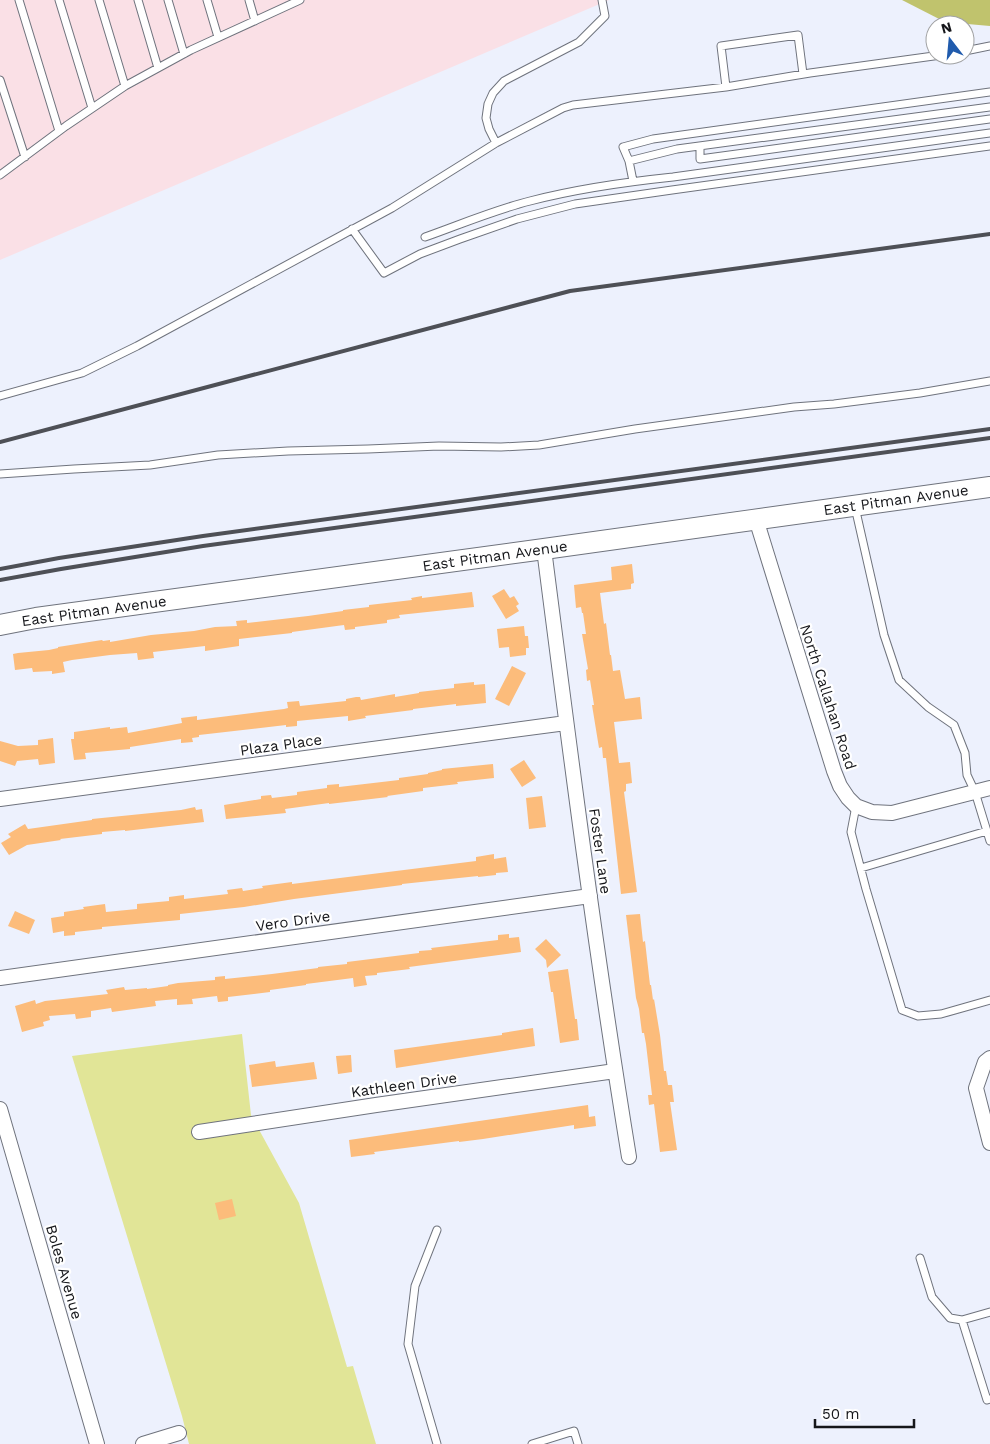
<svg xmlns="http://www.w3.org/2000/svg" width="990" height="1444" viewBox="0 0 990 1444" font-family="'Work Sans',sans-serif">
<rect width="100%" height="100%" fill="#edf1fd"/>
<path fill="#fae0e6" d="M0 0H609L0 260Z"/>
<path fill="#e1e597" d="M242 1034 251 1115 299 1203 347 1367 353 1366 376 1444H189L182 1416 72 1056Z"/>
<path fill="#c0c36d" d="M902 0H990V26L945 22Z"/>
<path fill="#fcbc7b" d="M632 564 634 583 631 584V589L600 593 604 624 606 623 610 655H611L613 671 620 670 625 699 640 697 642 719 614 722 619 763 630 762 632 783 626 784V791L624 792 637 892 621 894 606 758H603L602 747 599 748 592 705H594L590 680 587 681 586 670 588 669 582 634H586L583 613H582L581 607 576 608 574 585 612 580 611 567Z
M504 589 510 598 514 596 519 604 516 606 519 611 506 619 492 596Z
M472 592 474 607 399 615 400 618 387 620V623L355 627V629L345 630 344 625 292 632V633L239 639V646L205 651V646L153 652 154 658 138 660 137 653 110 655 72 660 63 662 65 672 52 674V671L33 672 32 668 15 670 13 654 18 653 49 650 58 648V647L102 640 103 641 110 640V642L151 635 194 631 215 627 237 626 236 621 247 620V623L308 616 343 611V610L369 607V605L412 600 411 598 422 596V598Z
M524 626 525 636H528L529 648H526V655L510 657 509 647 499 648 497 629Z
M512 666 526 673 509 706 495 699Z
M474 682V685L485 684 486 703 456 706V704L413 709V710L365 716 366 718 348 721V716L297 721V726L286 727V725L199 735V737L192 738 193 742 181 743V739L130 747V749L85 753 86 759 74 760 71 739H74V732L110 727V729L127 727 128 733 182 723 181 718 197 716V720L284 709 288 708 287 702 299 701 300 706 346 701V699L356 697H360L361 700 395 694V697L419 693V692L454 688V684Z
M53 738 55 763 39 765 38 759 17 761 15 766 0 761V741L18 746 38 745V740Z
M524 760 536 778 522 787 510 769Z
M493 764 494 778 457 782 458 784 423 788V791L387 796 388 797 329 804V803L285 809 286 813 226 819 224 805 261 799V796L271 795 272 798 297 795V792L327 788V785L339 784V787L399 780V778L428 774V773L442 770V769Z
M542 796 546 827 529 829 526 798Z
M195 807 196 810 202 809 204 822 125 831V830L102 832V834L60 839 61 840 27 845 9 855 1 843 11 837 8 834 25 824 28 829 92 820V819L181 810Z
M494 854V859L506 857 508 872 496 873V875L478 877V876L402 884V885L294 899 244 907 180 914V920L102 927V929L75 932V935L64 936V931L53 933 51 918 64 916V912L84 909 83 907 105 904 106 912 137 909V904L169 901V897L184 895V899L228 894 227 890 242 888 243 891 263 888 262 886 292 882V884L476 861V857Z
M15 911 35 920 29 934 8 926Z
M640 914 643 942 645 941 650 985H651L653 1000 654 999 660 1035 664 1071H666L668 1085H672L674 1102H670L677 1150 660 1152 654 1104 649 1105 648 1095H652L646 1044 644 1033H642L639 1009 636 998 626 915Z
M509 934V938L519 937 521 952 409 967 410 969 377 973V975L365 976 367 985 354 987 353 978 306 984V985L270 990V992L228 997V1001L218 1002 217 996 192 999 193 1004 177 1005V999L155 1001 156 1006 112 1012 111 1008 91 1011V1017L76 1019 75 1014 49 1016 50 1020 43 1022 44 1026 22 1032 15 1006 35 1000 36 1004 45 1001 108 994 106 990 124 987 125 990 147 988V989L168 986V985L178 983 215 980V977L225 976V979L272 974 318 968V967L347 964V962L419 953V951L432 950 431 948 498 940V935Z
M546 939 561 955 547 968 546 960 535 949Z
M568 969 575 1019H577L579 1040 560 1043 553 992H551L548 972Z
M533 1028 535 1046 396 1068 394 1050 502 1035V1033Z
M351 1055 352 1072 338 1074 336 1056Z
M275 1061 276 1067 314 1062 317 1079 252 1087 249 1065Z
M588 1105 589 1117 595 1116 596 1126 574 1129V1125L483 1139 459 1142V1141L374 1152 375 1154 351 1157 349 1140Z
M232 1199 236 1216 219 1220 215 1203Z"/>
<g fill="none" stroke-linecap="round" stroke-linejoin="round">
<g stroke="#6f737d" stroke-width="9">
<path id="lane" d="M19 0 59 131
M59 0 92 108
M99 0 125 86
M138 0 158 68
M168 0 184 54
M207 0 218 37
M249 0 255 21
M965 51 990 46
M0 80 25 157
M726 87 721 46 798 35 803 74
M496 143 489 129 486 118 488 104 493 93 504 81 579 42 605 16 602 0
M700 146V159L990 119
M629 161 677 149 990 107
M0 175 66 126 125 86 191 50 300 0
M633 181 629 161 623 147 653 139 990 92
M352 229 384 273 420 254 460 239 517 219 575 204 672 190 990 146
M425 237C459 225 494 210 530 201 576 189 625 182 673 177L990 133
M0 396 82 373 137 346 392 208 496 143 563 108 573 105 726 87 810 73 941 55
M0 474 74 469 150 465 218 455 288 451 368 449 439 446 501 447 539 445 635 429 794 407 834 404 920 393 990 381
M855 507 884 635 899 680 928 707 954 725 965 753 967 775 975 792 990 841
M856 806 851 832 866 889 902 1010 918 1016 941 1014 990 1000
M861 868 987 831
M920 1258 932 1297 950 1318 962 1320
M990 1312 962 1320 987 1400 990 1399
M437 1444 408 1344 415 1286 437 1230
M532 1444 574 1431 578 1444"/>
</g>
<g stroke="#6f737d" stroke-width="16">
<path id="street" d="M756 519 834 771 840 786 848 798 856 806 872 812 892 813 990 788
M544 549C570 752 596 955 629 1157
M0 799 566 723
M0 978 590 896
M990 1058 985 1062 976 1088 990 1143
M0 1109 97 1444
M199 1132 376 1105 615 1071
M143 1444 179 1433"/>
</g>
<g stroke="#6f737d" stroke-width="22">
<path id="secondary" d="M0 625 36 618 544 549 990 487"/>
</g>
<use href="#lane" stroke="#fff" stroke-width="7"/>
<use href="#street" stroke="#fff" stroke-width="14"/>
<use href="#secondary" stroke="#fff" stroke-width="20"/>
<path stroke="#4e5056" stroke-width="4" d="M0 442 570 291 990 234
M0 569 59 558 203 536 990 429
M0 580 61 569 203 546 990 438"/>
</g>
<g text-anchor="middle" stroke-width="4.5" stroke-linejoin="round" paint-order="stroke">
<g font-size="15" fill="#15161a" stroke="#fff">
<text transform="translate(896 500) rotate(-8)" y="5">East Pitman Avenue</text>
<text transform="translate(495 556) rotate(-8)" y="5">East Pitman Avenue</text>
<text transform="translate(94 611) rotate(-8)" y="5">East Pitman Avenue</text>
<text transform="translate(828 697) rotate(72)" y="5">North Callahan Road</text>
<text transform="translate(281 745) rotate(-8)" y="5">Plaza Place</text>
<text transform="translate(600 851) rotate(82)" y="5">Foster Lane</text>
<text transform="translate(293 921) rotate(-8)" y="5">Vero Drive</text>
<text transform="translate(404 1085) rotate(-8)" y="5">Kathleen Drive</text>
<text transform="translate(64 1272) rotate(74)" y="5">Boles Avenue</text>
</g>
</g>
<g transform="translate(950 40) rotate(344)"><circle r="24" fill="#ffffff" stroke="#a1a2a3"/>
<path d="M0-4L9 19L0 12L-9 19Z" fill="#205bad"/>
<text y="-8" font-size="14" font-weight="bold" text-anchor="middle" fill="#15161a">N</text>
</g>
<path d="M815 1419v8h99v-8" fill="none" stroke="#15161a" stroke-width="2.5"/>
<text x="822" y="1419" font-size="15" fill="#15161a" stroke="#ffffff" stroke-width="4" paint-order="stroke">50 m</text>
</svg>
